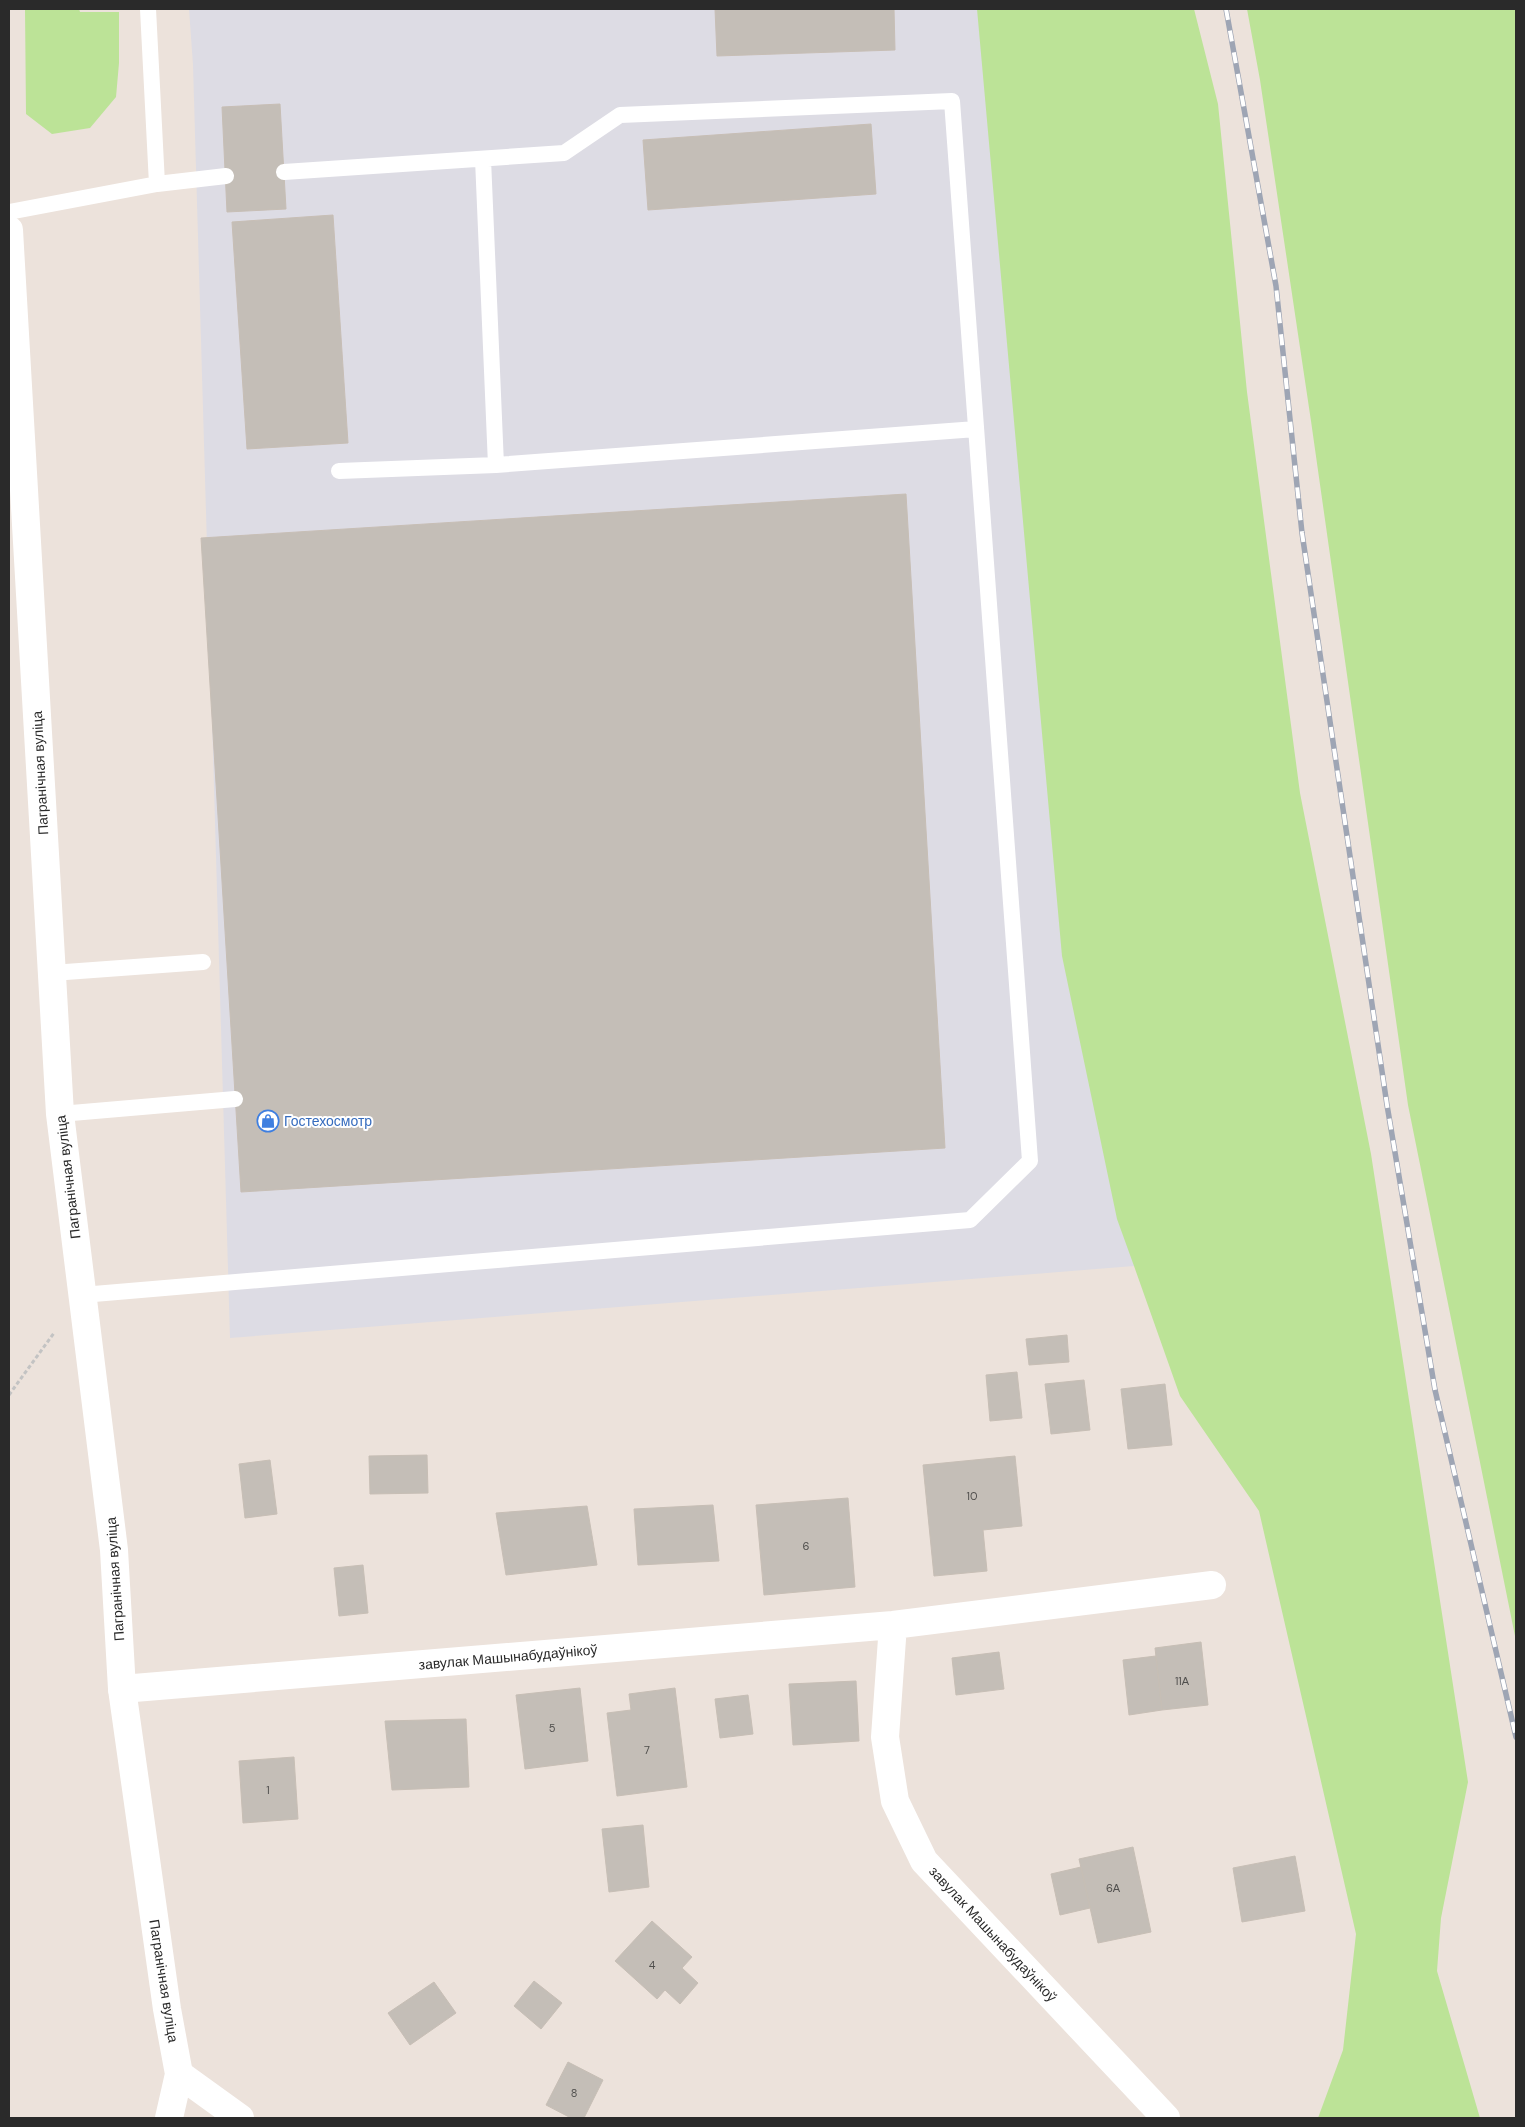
<svg xmlns="http://www.w3.org/2000/svg" width="1525" height="2127" viewBox="0 0 1525 2127" font-family="'DM Sans',sans-serif">
<rect width="100%" height="100%" fill="#ece2db"/>
<path fill="#dddce4" d="M189 9H978L1134 1266 230 1338 193 65Z"/>
<path fill="#bce397" d="M25 9H79L80 12H119V63L116 97 90 128 52 134 26 114Z
M977 9H1194L1218 104 1247 392 1300 793 1371 1154 1468 1782 1441 1918 1437 1971 1480 2118H1318L1343 2050 1356 1934 1259 1511 1180 1396 1134 1266 1117 1219 1062 956Z
M1247 9H1516V1641L1408 1105 1311 421 1260 80Z"/>
<path fill="#c4beb7" stroke="#c7beb5" d="M715 9H894L895 50 717 56Z
M280 104 286 209 227 212 222 107Z
M871 124 876 194 648 210 643 140Z
M333 215 348 443 247 449 232 222Z
M906 494 945 1148 241 1192 201 538Z
M1067 1335 1069 1362 1029 1365 1026 1339Z
M1017 1372 1022 1418 990 1421 986 1375Z
M1084 1380 1090 1430 1051 1434 1045 1384Z
M1165 1384 1172 1445 1128 1449 1121 1389Z
M427 1455 428 1493 370 1494 369 1456Z
M1015 1456 1022 1526 983 1530 987 1571 934 1576 923 1465Z
M270 1460 277 1514 245 1518 239 1464Z
M848 1498 855 1587 764 1595 756 1505Z
M713 1505 719 1561 638 1565 634 1509Z
M587 1506 597 1565 506 1575 496 1513Z
M363 1565 368 1613 339 1616 334 1568Z
M1201 1642 1208 1705 1162 1710 1155 1648Z
M999 1652 1004 1689 956 1695 952 1658Z
M1156 1656 1162 1710 1129 1715 1123 1660Z
M856 1681 859 1741 793 1745 789 1684Z
M580 1688 588 1761 525 1769 516 1695Z
M675 1688 687 1787 617 1796 607 1713 631 1710 629 1694Z
M748 1695 753 1734 720 1738 715 1699Z
M466 1719 469 1787 392 1790 385 1721Z
M294 1757 298 1819 243 1823 239 1761Z
M643 1825 649 1887 609 1892 602 1829Z
M1133 1847 1151 1932 1098 1943 1079 1859Z
M1295 1856 1305 1911 1242 1922 1233 1868Z
M1081 1867 1090 1908 1060 1915 1051 1874Z
M652 1921 692 1957 682 1968 698 1983 680 2004 665 1990 657 1999 615 1961Z
M534 1981 562 2003 541 2029 514 2006Z
M434 1982 456 2013 410 2045 388 2013Z
M568 2062 603 2080 584 2118H571L546 2105Z"/>
<g fill="none" stroke-linecap="round" stroke-linejoin="round">
<path stroke="#c3c3c3" stroke-width="3" stroke-dasharray="4 2.5" stroke-linecap="butt" d="M9 1395 54 1333"/>
<path stroke="#fff" stroke-width="16" d="M483 159 496 465 976 429
M157 184 226 176
M9 212 157 184 148 9
M339 471 496 465
M52 973 203 962
M60 1114 235 1099
M82 1295 970 1220 1030 1161 952 101 620 115 564 153 284 172"/>
<path stroke="#fff" stroke-width="28" d="M893 1625 885 1737 895 1801 924 1861 1166 2118
M122 1689 893 1625 1212 1585
M179 2074 240 2118"/>
<path stroke="#fff" stroke-width="28" d="M9 230 60 1114 114 1550 122 1689 167 2009 179 2074 169 2118"/>
<g stroke="#9ea5b4" stroke-width="5.5">
<path id="rail" d="M1226 9 1276 286 1302 533 1387 1105 1435 1390 1516 1737"/>
</g>
<use href="#rail" stroke="#fff" stroke-width="4" stroke-dasharray="11" stroke-linecap="butt"/>
</g>
<defs>
<g id="shop-ring" transform="scale(1.125)"><circle r="9.5" fill="#fff" stroke="#3f7fe0" stroke-width="1.5"/><path d="M-5-2.5h2.3a2.7 3.5 0 0 1 5.4 0H5L5.5 6h-11ZM-1.5-2.5h3a1.5 2.3 0 0 0-3 0Z" fill="#3f7fe0"/></g>
</defs>
<g fill-rule="evenodd">
<use href="#shop-ring" x="268" y="1121"/>
</g>
<g text-anchor="middle" stroke-width="4" stroke-linejoin="round" paint-order="stroke">
<g font-size="11" fill="#504f4d">
<text x="972" y="1500">10</text>
<text x="806" y="1550">6</text>
<text x="1182" y="1685">11А</text>
<text x="552" y="1732">5</text>
<text x="647" y="1754">7</text>
<text x="268" y="1794">1</text>
<text x="1113" y="1892">6А</text>
<text x="652" y="1969">4</text>
<text x="574" y="2097">8</text>
</g>
<g font-size="14" fill="#2a2a2a" stroke="#fff">
<text transform="translate(40 773) rotate(-93)" y="5">Пагранічная вуліца</text>
<text transform="translate(68 1177) rotate(-97)" y="5">Пагранічная вуліца</text>
<text transform="translate(115 1579) rotate(-94)" y="5">Пагранічная вуліца</text>
<text transform="translate(508 1657) rotate(-5)" y="5">завулак Машынабудаўнікоў</text>
<text transform="translate(993 1934) rotate(47)" y="5">завулак Машынабудаўнікоў</text>
<text transform="translate(164 1981) rotate(81)" y="5">Пагранічная вуліца</text>
</g>
<g font-size="14" fill="#366cbe" stroke="#fff" text-anchor="start">
<text x="284" y="1126">Гостехосмотр</text>
</g>
</g>
<rect width="1525" height="2127" fill="none" stroke="#2a2a2a" stroke-width="20"/>
</svg>
